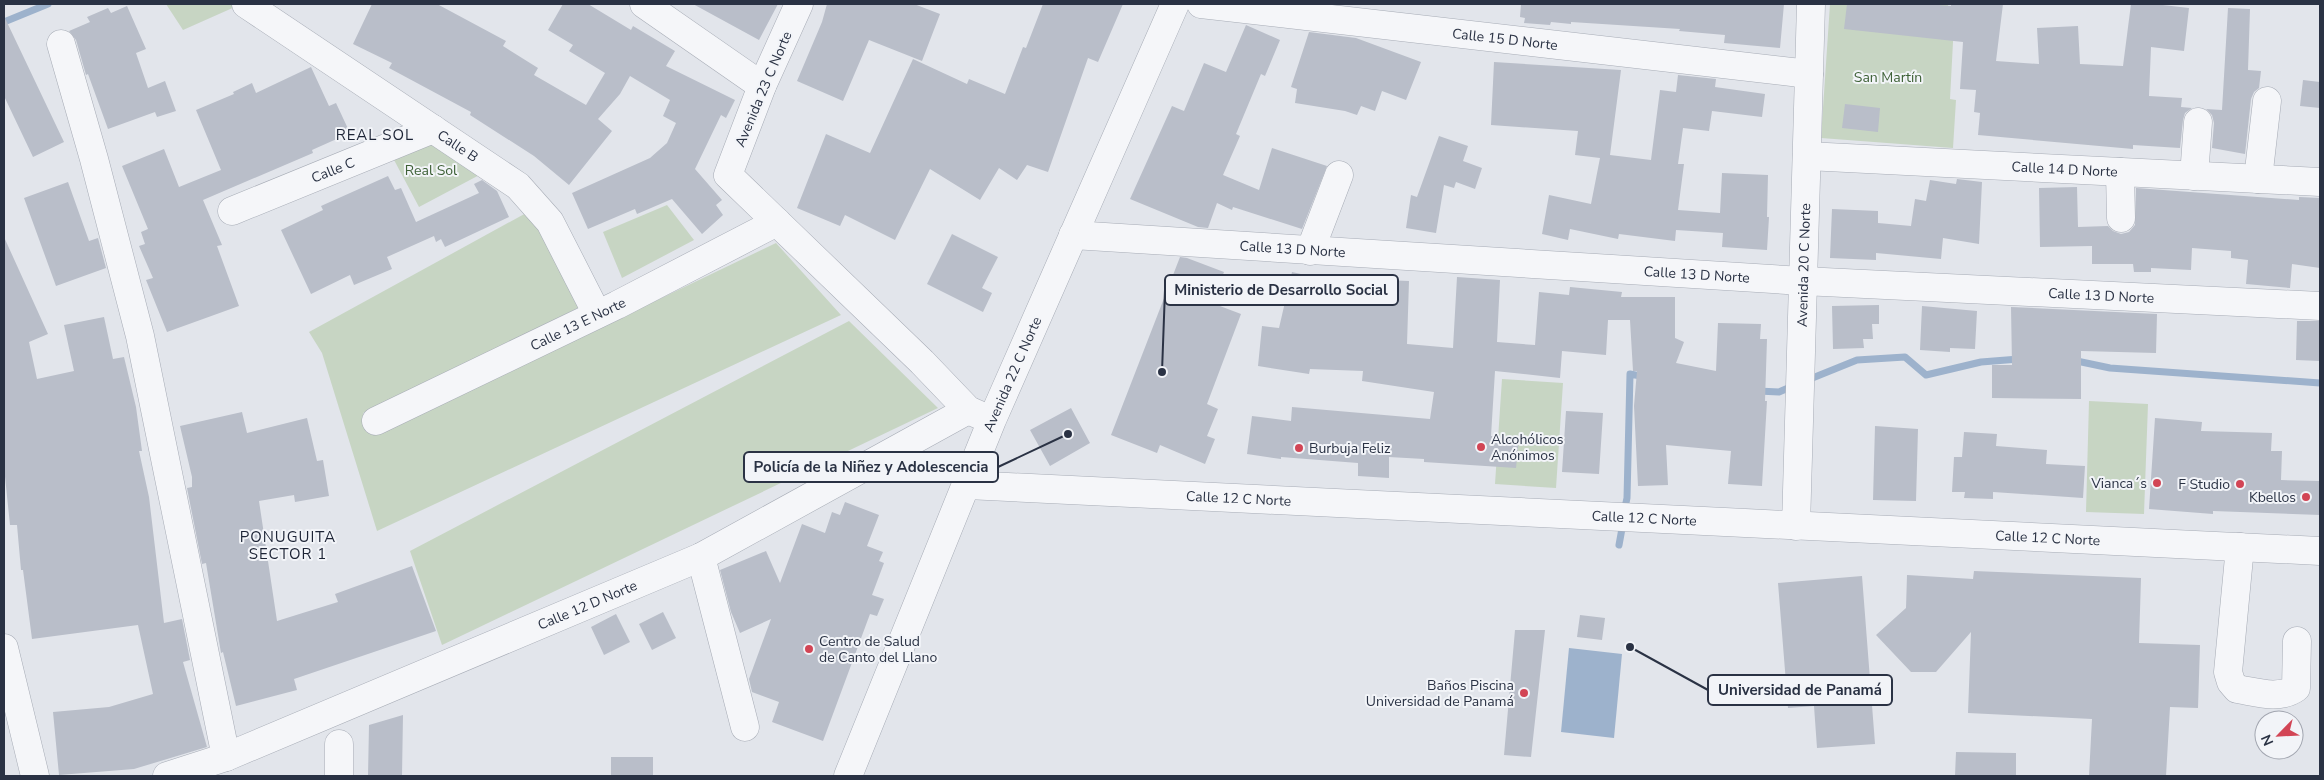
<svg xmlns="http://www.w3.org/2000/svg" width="2324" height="780" viewBox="0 0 2324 780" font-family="'Nunito Sans',sans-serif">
<rect width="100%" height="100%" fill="#e2e5eb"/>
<path fill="#c7d5c3" d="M166 4H235L237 6 183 30Z
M1830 4H1948L1947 23H1954L1950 99 1956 100 1953 148 1821 138Z
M437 137 485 172 419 207 393 158Z
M667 205 694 240 622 278 603 232Z
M528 212 544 227 582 306 363 413 376 435 776 243 841 315 377 531 322 353 309 332Z
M849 321 938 408 442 645 410 551Z
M1502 379 1563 383 1556 488 1495 484Z
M2089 401 2148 404 2144 514 2086 512Z"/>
<path fill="#9db2cc" d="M1569 648 1622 654 1614 738 1561 732Z"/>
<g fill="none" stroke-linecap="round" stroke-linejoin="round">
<path stroke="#9db2cc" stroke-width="7" d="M4 22 48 4
M2072 360 2110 368 2320 383
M1805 381 1857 360 1905 357 1926 375 1981 362 2019 359
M1758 391 1779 392 1793 386
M1624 512 1627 498 1630 374 1646 377
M1619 545 1623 523"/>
</g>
<path fill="#b9bec9" d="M372 4H437L506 41 503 46 538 68 534 75 586 105 605 73 569 51 573 45 548 30 563 4H588L631 30 633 26 675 51 666 66 735 100 726 118 721 115 695 169 722 200 716 205 723 215 702 234 672 199 637 214 635 209 588 229 572 193 650 158 667 143 676 123 663 116 670 100 630 76 620 94 598 119 612 131 569 185 534 156 470 115 471 112 389 68 392 63 353 44Z
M693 4H778L759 40Z
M827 4H914L940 14 922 61 869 40 843 101 797 81 822 22Z
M1043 4H1123L1098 62 1088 58 1048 172 1027 165 1017 180 999 168 980 200 930 169 895 240 845 215 840 226 797 208 826 134 870 153 913 59 967 84 969 79 1005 94 1023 47 1026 48Z
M1521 4H1784L1780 48 1724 43 1725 35 1679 31 1680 29 1571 22V24L1551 22 1550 25 1524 23 1525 18 1520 17Z
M1847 4H1926L1951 6V4H2003L1996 61 2039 64 2037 28 2078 26 2080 64 2123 66 2131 4H2154L2189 8 2184 51 2151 47 2149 96 2182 98 2181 107 2192 108 2185 113 2183 120 2180 148 2133 145V149L1978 135 1980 113 1974 112 1976 90 1960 89 1963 42 1844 29Z
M127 6 146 49 136 53 148 88 165 81 176 111 157 117 155 112 108 129 88 74 86 75 76 40 69 31 90 22 87 17 108 8 111 13Z
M2228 8 2250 9 2248 70 2261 71 2259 88 2254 92 2251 99 2245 154 2212 148 2214 123 2212 115 2206 109 2222 110Z
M4 16 64 142 33 157 4 96Z
M1246 25 1280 40 1265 76 1261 74 1236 134 1240 136 1223 175 1259 190 1272 148 1327 166 1302 229 1233 207 1232 210 1217 203 1208 228 1198 227 1130 199 1172 106 1184 111 1204 63 1226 72Z
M1309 32 1356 38 1421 62 1406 100 1382 91 1375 111 1361 106 1357 115 1345 111 1295 103 1297 89 1291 87Z
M1494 62 1621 70 1610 155 1651 160 1660 90 1676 92 1678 75 1716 79 1715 87 1765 94 1762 117 1712 111 1709 131 1683 128 1678 164H1684L1678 210 1720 213 1722 173 1768 175 1767 217H1769L1767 250 1722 247 1723 233 1676 230 1675 241 1619 234 1618 239 1570 229 1568 240 1542 234 1549 195 1591 204 1600 158 1575 155 1578 131 1491 125Z
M311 67 329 106 336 103 350 133 312 150 313 153 203 200 222 245 217 246 239 306 167 332 146 280 153 278 139 246 145 244 141 232 148 229 122 166 164 149 179 187 221 170 196 110 234 94 233 92 252 83 256 93Z
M2303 80 2320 82V108L2300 106Z
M1845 104 1880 108 1878 132 1842 128Z
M1439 136 1468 146 1463 161 1482 168 1475 189 1456 182 1454 188 1444 185 1436 233 1406 228 1411 195 1417 197Z
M388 176 395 190 401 188 416 222 479 193 474 184 482 180 497 191 509 217 445 247 441 239 436 242 434 236 387 257 392 269 354 285 350 275 311 294 281 230 323 210 321 206Z
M1957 179 1982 182 1979 244 1943 238 1941 259 1876 253V260L1830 258 1832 209 1878 211V223L1911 226 1915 199 1926 201 1930 180 1956 184Z
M68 182 89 241 98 238 106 268 56 286 24 198Z
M2077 187 2078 227 2108 226 2113 231 2121 234 2129 232 2135 225 2136 188 2299 200V197L2320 198V268L2292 264 2290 288 2246 284 2248 260 2231 258V251L2192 248 2191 270 2151 268V272H2134L2133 264H2092V246L2040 247 2039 188Z
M952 234 998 257 982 288 992 293 983 312 927 284Z
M4 237 48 334 29 342 37 379 74 371 64 325 104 317 113 359 124 357 136 407 142 451H139L149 497 164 623 182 619 190 660 183 662 207 747 134 769 59 775 53 712 109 707 153 694 138 625 32 639 23 570H21L17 525H10L4 467Z
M1180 257 1187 258 1224 272 1212 303 1241 314 1207 404 1218 409 1207 436 1215 439 1205 464 1160 445 1157 453 1111 435Z
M1292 272 1358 287V279L1409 281 1407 344 1453 348 1457 277 1500 280 1497 342 1535 345 1539 292 1569 295 1570 287 1622 292 1621 297H1675V338L1684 342 1676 363 1716 371 1718 323 1761 324 1760 339H1767L1765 401H1767L1762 486 1728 484 1731 451 1666 445 1668 485 1638 486 1634 406 1637 371H1633L1630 320H1608L1606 355 1562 351 1560 378 1495 371 1491 436 1519 439 1516 468 1424 462V459L1389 457V478L1358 476V463L1281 457V459L1247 454 1252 416 1291 421 1292 407 1430 419 1434 392 1362 381 1363 371 1310 369 1309 374 1258 366 1262 326 1279 328Z
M1879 305V324H1872L1873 339H1863L1864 348 1833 349 1832 306Z
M1922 306 1977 311 1975 349 1950 348V352L1920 350Z
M2011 307 2157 314 2156 353 2081 351V399L1992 398V365H2012Z
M2297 321H2320V361L2296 360Z
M1071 408 1090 443 1050 466 1030 430Z
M1566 411 1603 413 1599 474 1562 472Z
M242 412 247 433 307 418 317 461 323 460 329 496 295 502 294 495 259 501 277 621 338 602 335 594 412 566 436 631 294 679 297 690 236 706 223 652 221 653 206 563 202 564 187 488 192 487V477L180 426Z
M2155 418 2202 422 2201 431 2272 433 2271 451H2282L2281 480 2320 481V515L2213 511V514L2149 509Z
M1875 426 1918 429 1916 501 1873 500Z
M1964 432 1997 434 1996 446 2047 450 2046 464 2085 466 2083 498 1993 492V499L1964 498 1965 492H1952L1954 457H1962Z
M845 502 879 515 867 546 883 552 879 561 884 563 872 595 884 599 877 616 870 614 823 741 772 722 779 702 752 692 749 679 771 619 740 633 731 612 720 570 766 551 780 583 802 524 825 533 832 512 840 515Z
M1974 571 2141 578 2139 643 2200 645 2198 708 2170 707 2166 776H2089L2092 719 1968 713 1971 632 1936 672H1911L1876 635 1906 608 1907 575 1973 579Z
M1862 576 1875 744 1817 748 1814 706 1788 708 1778 583Z
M663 612 676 638 652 650 639 624Z
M616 614 630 642 604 655 591 627Z
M1580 615 1605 618 1602 640 1577 637Z
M1515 630H1545L1531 757 1504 755Z
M403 715 402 776H368L369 725Z
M1956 752 2016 753V776H1955Z
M611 757H653V776H611Z"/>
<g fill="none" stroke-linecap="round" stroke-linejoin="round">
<g stroke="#a7acb6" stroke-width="29">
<g id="minor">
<path id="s1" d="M246 4 518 186 550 222 597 314"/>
<path d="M644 4 762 86"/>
<path d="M799 4 762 86 728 175 922 362 968 410 984 417"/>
<path id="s2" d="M1201 4 1809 74"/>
<path d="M61 44 94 159 140 336 226 757"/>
<path id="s3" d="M1807 156 2320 182"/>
<path d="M2120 172 2121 218"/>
<path d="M2194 176 2198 122"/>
<path d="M2258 179 2267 101"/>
<path id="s4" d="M232 211 433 129"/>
<path id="s5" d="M1073 235 1803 281 2320 306"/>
<path d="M1310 251 1339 175"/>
<path id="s6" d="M376 421 617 305 777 222"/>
<path id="s7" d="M967 485 2320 551"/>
<path id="s8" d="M1796 526 1811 4"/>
<path d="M2240 547 2228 672 2231 682 2237 689C2256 692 2279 700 2296 688L2297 641"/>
<path d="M701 557 745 727"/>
<path d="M4 648 35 776"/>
<path id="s9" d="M167 776 226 757 701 557 968 410"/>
<path d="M339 776V744"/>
<path id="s10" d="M848 776 992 420 1175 4"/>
</g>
</g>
<use href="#minor" stroke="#f5f6f9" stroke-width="28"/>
</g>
<g fill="#d24555" stroke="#f2f4f8" stroke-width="2">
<circle cx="1481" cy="447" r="5"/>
<circle cx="1299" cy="448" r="5"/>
<circle cx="2157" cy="483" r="5"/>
<circle cx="2240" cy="484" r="5"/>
<circle cx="2306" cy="497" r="5"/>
<circle cx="809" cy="649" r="5"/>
<circle cx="1524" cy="693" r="5"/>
</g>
<g text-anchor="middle" stroke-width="4" stroke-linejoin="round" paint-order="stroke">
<g font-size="14" fill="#2a3244" stroke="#f2f4f8">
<text dy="5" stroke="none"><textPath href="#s2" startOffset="306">Calle 15 D Norte</textPath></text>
<text transform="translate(763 89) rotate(-67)" y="5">Avenida 23 C Norte</text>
<text dy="5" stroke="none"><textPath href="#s1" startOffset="255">Calle B</textPath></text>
<text dy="5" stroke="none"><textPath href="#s3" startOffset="258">Calle 14 D Norte</textPath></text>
<text dy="5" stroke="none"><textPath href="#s4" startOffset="109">Calle C</textPath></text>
<text dy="5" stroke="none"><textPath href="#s5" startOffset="220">Calle 13 D Norte</textPath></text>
<text dy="5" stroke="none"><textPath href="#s8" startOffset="261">Avenida 20 C Norte</textPath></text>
<text dy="5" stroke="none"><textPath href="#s5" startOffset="625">Calle 13 D Norte</textPath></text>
<text dy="5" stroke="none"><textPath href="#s5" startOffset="1030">Calle 13 D Norte</textPath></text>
<text dy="5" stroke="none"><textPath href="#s6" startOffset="224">Calle 13 E Norte</textPath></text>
<text dy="5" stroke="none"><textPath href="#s10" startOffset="434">Avenida 22 C Norte</textPath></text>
<text dy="5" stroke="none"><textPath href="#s7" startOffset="272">Calle 12 C Norte</textPath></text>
<text dy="5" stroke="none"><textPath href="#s7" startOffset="678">Calle 12 C Norte</textPath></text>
<text dy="5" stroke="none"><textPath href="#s7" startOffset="1082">Calle 12 C Norte</textPath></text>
<text dy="5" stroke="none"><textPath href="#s9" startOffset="454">Calle 12 D Norte</textPath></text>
</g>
<g font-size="14" fill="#3d6036" stroke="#f2f4f8">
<text x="1888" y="82">San Martín</text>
<text x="431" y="175">Real Sol</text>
</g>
<g font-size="14" fill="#2a3244" stroke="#f2f4f8" text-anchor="end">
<text x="1491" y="444" text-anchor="start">Alcohólicos<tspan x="1491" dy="16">Anónimos</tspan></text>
<text x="1309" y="453" text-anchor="start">Burbuja Feliz</text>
<text x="2147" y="488">Vianca´s</text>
<text x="2230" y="489">F Studio</text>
<text x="2296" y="502">Kbellos</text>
<text x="819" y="646" text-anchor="start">Centro de Salud<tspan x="819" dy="16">de Canto del Llano</tspan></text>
<text x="1514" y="690">Baños Piscina<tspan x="1514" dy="16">Universidad de Panamá</tspan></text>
</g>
<g font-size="15" letter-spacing="1" fill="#1c2335" stroke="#f2f4f8">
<text x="375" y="140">REAL SOL</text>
<text x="288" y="542">PONUGUITA<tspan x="288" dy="17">SECTOR 1</tspan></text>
</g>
</g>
<path fill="none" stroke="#2a3244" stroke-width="2" d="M1162 372L1165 290M1068 434L998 467M1630 647L1708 690"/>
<g fill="#2a3244" stroke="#f2f4f8" stroke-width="2">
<circle cx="1162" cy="372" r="5"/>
<circle cx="1068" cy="434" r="5"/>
<circle cx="1630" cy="647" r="5"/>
</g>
<g fill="#f2f4f8" stroke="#2a3244" stroke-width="2">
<rect x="1165" y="275" width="233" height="30" rx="5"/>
<rect x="744" y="452" width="254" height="30" rx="5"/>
<rect x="1708" y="675" width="184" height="30" rx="5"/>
</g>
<g font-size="15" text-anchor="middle" font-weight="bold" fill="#2a3244">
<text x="1281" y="295">Ministerio de Desarrollo Social</text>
<text x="871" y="472">Policía de la Niñez y Adolescencia</text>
<text x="1800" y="695">Universidad de Panamá</text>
</g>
<rect width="2324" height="780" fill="none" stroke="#2a3244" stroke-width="10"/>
<g transform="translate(2279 735) rotate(246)"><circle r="24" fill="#f2f4f8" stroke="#a2a6b0"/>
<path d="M0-4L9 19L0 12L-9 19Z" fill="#d24555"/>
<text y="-8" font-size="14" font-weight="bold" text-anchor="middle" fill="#2a3244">N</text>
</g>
</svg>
